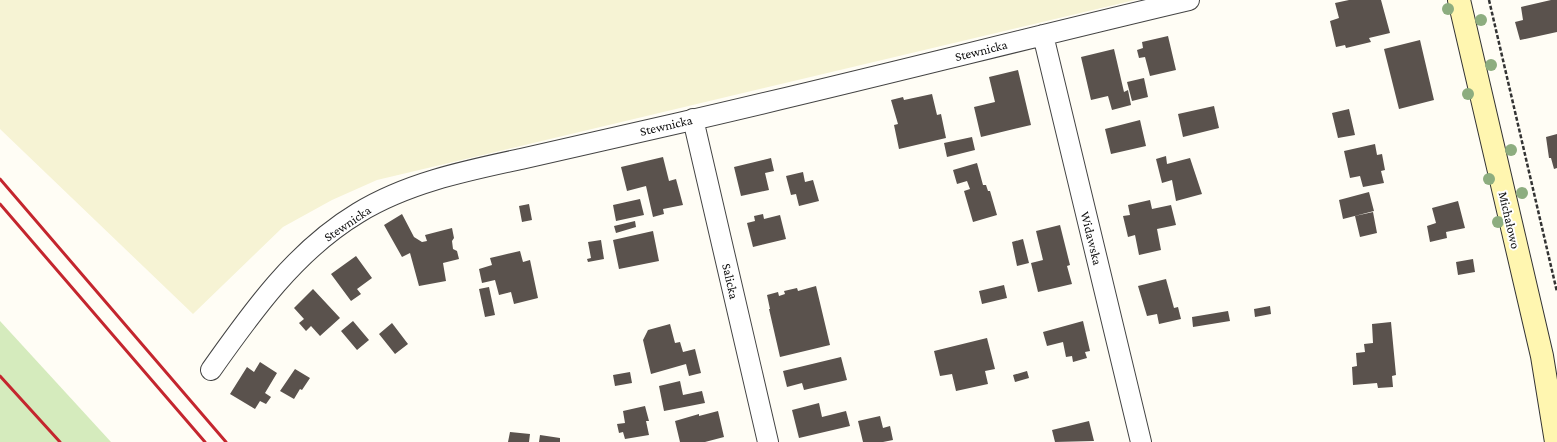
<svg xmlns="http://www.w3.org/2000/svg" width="1557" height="442" viewBox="0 0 1557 442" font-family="'Crimson Pro',serif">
<rect width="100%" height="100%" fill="#fffdf5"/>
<path fill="#f6f3d4" d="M0 0H1135L377 180 332 200 283 227 193 314 0 129Z"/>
<path fill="#d5ebbd" d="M0 321 111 442H0Z"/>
<path fill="#5a524d" d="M1349 0H1381L1390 33 1369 38 1371 42 1346 48 1345 45 1336 47 1330 21 1339 18 1335 3Z
M1551 0H1557V32L1520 40 1515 22 1523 20 1521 7Z
M1168 36 1176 70 1150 76 1145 57 1139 58 1137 50 1143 48 1142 42Z
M1420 40 1434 100 1399 109 1384 49Z
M1114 49 1124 92 1128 90 1131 105 1112 110 1108 96 1091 100 1081 57Z
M1018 70 1031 125 981 137 974 107 995 102 989 77Z
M1144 78 1148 97 1132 101 1127 82Z
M932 94 937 115 941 114 946 138 899 149 894 125 898 124 891 100 903 97 904 100Z
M1214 106 1219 128 1183 137 1178 114Z
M1349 109 1355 135 1338 138 1332 113Z
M1140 120 1146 146 1111 154 1105 129Z
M1557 134V168L1554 169 1551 158H1549L1546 137Z
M972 137 975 150 947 157 944 143Z
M1375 144 1377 155 1382 154 1385 170 1381 171 1384 183 1363 187 1360 176 1350 178 1344 151Z
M1166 156 1167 164 1190 158 1202 194 1176 201 1172 180 1162 183 1156 159Z
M663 157 669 181 676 179 683 205 663 209 664 214 653 217 646 186 627 191 621 167Z
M771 158 774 171 765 173 769 190 741 196 734 167Z
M977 163 983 185H986L988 191H990L997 215 973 222 964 191 970 189 967 181 957 184 953 170Z
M803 172 805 182 813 180 819 201 799 206 796 194 791 195 786 176Z
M1369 192 1374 211 1343 219 1339 200Z
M640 199 644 215 616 221 613 205Z
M1150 200 1152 209 1171 205 1176 225 1157 229 1161 250 1139 255 1135 235 1128 237 1123 216 1130 215 1128 205Z
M1458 201 1465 228 1446 232 1447 238 1430 242 1427 226 1436 223 1432 208Z
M529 204 532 220 522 222 519 206Z
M1373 212 1377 233 1360 237 1355 216Z
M402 214 414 237 422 242 427 241 425 235 452 228 454 238 452 241 453 249 457 251 459 259 443 263 446 281 419 286 410 253 402 257 384 225Z
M763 214 764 219 780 215 786 239 753 247 747 223 755 221 754 216Z
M635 221 636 227 616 233 614 226Z
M1060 225 1070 265 1067 266 1072 284 1038 292 1031 263 1043 260 1036 231Z
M653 231 659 261 619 269 613 240Z
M1023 239 1029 263 1017 266 1012 242Z
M601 240 604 259 588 262 587 259 591 258 588 242Z
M520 251 523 262 530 260 538 298 514 304 511 292 499 295 495 280 482 283 479 269 492 265 490 258Z
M356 256 372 278 357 289 361 294 351 301 331 274Z
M1473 259 1475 272 1458 275 1456 262Z
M1166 279 1174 308 1178 307 1181 319 1159 324 1157 314 1147 316 1138 286Z
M1004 285 1007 298 982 304 979 291Z
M816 286 830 345 780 357 769 309H770L767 295 778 292 779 296 785 294 784 291 797 288 798 291Z
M489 287 495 315 485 317 479 289Z
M313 289 340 318 320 336 311 326 306 331 299 323 304 319 294 308Z
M1270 306 1271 314 1255 317 1254 309Z
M1228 311 1230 321 1193 327 1192 317Z
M353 321 369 340 357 350 341 331Z
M1083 321 1090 351 1085 352 1087 358 1073 362 1072 356 1066 357 1063 342 1047 346 1043 332Z
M1391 322 1396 375 1392 376 1393 387 1378 388 1377 383 1353 385 1352 367 1357 366 1356 353 1365 352 1364 344 1373 343 1372 324Z
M392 323 408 344 395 354 379 334Z
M670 324 675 343 680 342 683 352 695 349 701 373 689 376 686 364 651 374 643 340 648 330Z
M987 338 995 369 985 371 988 384 956 391 952 374 940 376 934 351Z
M841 357 847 380 804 390 802 383 787 387 783 371Z
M260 362 277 373 265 393 271 397 266 404 260 401 255 409 230 394 247 367 254 372Z
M295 369 310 378 302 390 300 389 294 399 280 391Z
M1027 371 1029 378 1015 382 1013 375Z
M630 372 632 383 615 386 613 375Z
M680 381 683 395 702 391 705 403 664 411 659 386Z
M819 403 822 417 846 411 850 426 799 438 792 410Z
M645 406 649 421H646L649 435 625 439 623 432 619 433 617 424 625 423 623 411Z
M718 411 724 437 705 442H680L675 421 699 414V416Z
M880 416 883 428 890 426 893 440 883 442H863L858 421Z
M1089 421 1094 441 1055 442 1052 430Z
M510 432 530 434 529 442H508Z
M540 435 560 438V442H539Z"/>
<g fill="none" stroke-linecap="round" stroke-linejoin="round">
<g stroke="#444" stroke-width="22">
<path id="street" d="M1043 35 1141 442
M693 119 768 442
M211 370C252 312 295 251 358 213 407 183 465 171 521 159 574 147 626 135 679 123 850 84 1019 40 1189 0"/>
</g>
<g stroke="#333" stroke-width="24">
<path id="secondary" d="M1459 0 1542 356 1556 442"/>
</g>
<path stroke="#333" stroke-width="2.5" stroke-dasharray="4 2" stroke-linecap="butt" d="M1489 0 1557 292"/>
<use href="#street" stroke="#fff" stroke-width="20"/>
<use href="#secondary" stroke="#fff6b0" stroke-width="22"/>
<path stroke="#c4262e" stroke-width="3" d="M0 179 226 442
M0 204 205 442
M0 376 60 442"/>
</g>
<g fill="#8dad7f">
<circle cx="1448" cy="9" r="6"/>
<circle cx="1481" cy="20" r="6"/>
<circle cx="1491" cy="65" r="6"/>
<circle cx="1468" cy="94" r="6"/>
<circle cx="1511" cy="150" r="6"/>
<circle cx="1489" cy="179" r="6"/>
<circle cx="1522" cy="193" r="6"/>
<circle cx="1498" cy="222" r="6"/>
</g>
<g text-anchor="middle" stroke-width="4" stroke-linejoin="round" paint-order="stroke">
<g font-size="13" fill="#111" stroke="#fff">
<text transform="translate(981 50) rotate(-14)" y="5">Stewnicka</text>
<text transform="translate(666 125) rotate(-13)" y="5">Stewnicka</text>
<text transform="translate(1510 220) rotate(77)" y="5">Michałowo</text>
<text transform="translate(347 223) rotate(-34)" y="5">Stewnicka</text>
<text transform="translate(1092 238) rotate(76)" y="5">Widawska</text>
<text transform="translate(731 281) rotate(77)" y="5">Salicka</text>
</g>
</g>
</svg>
